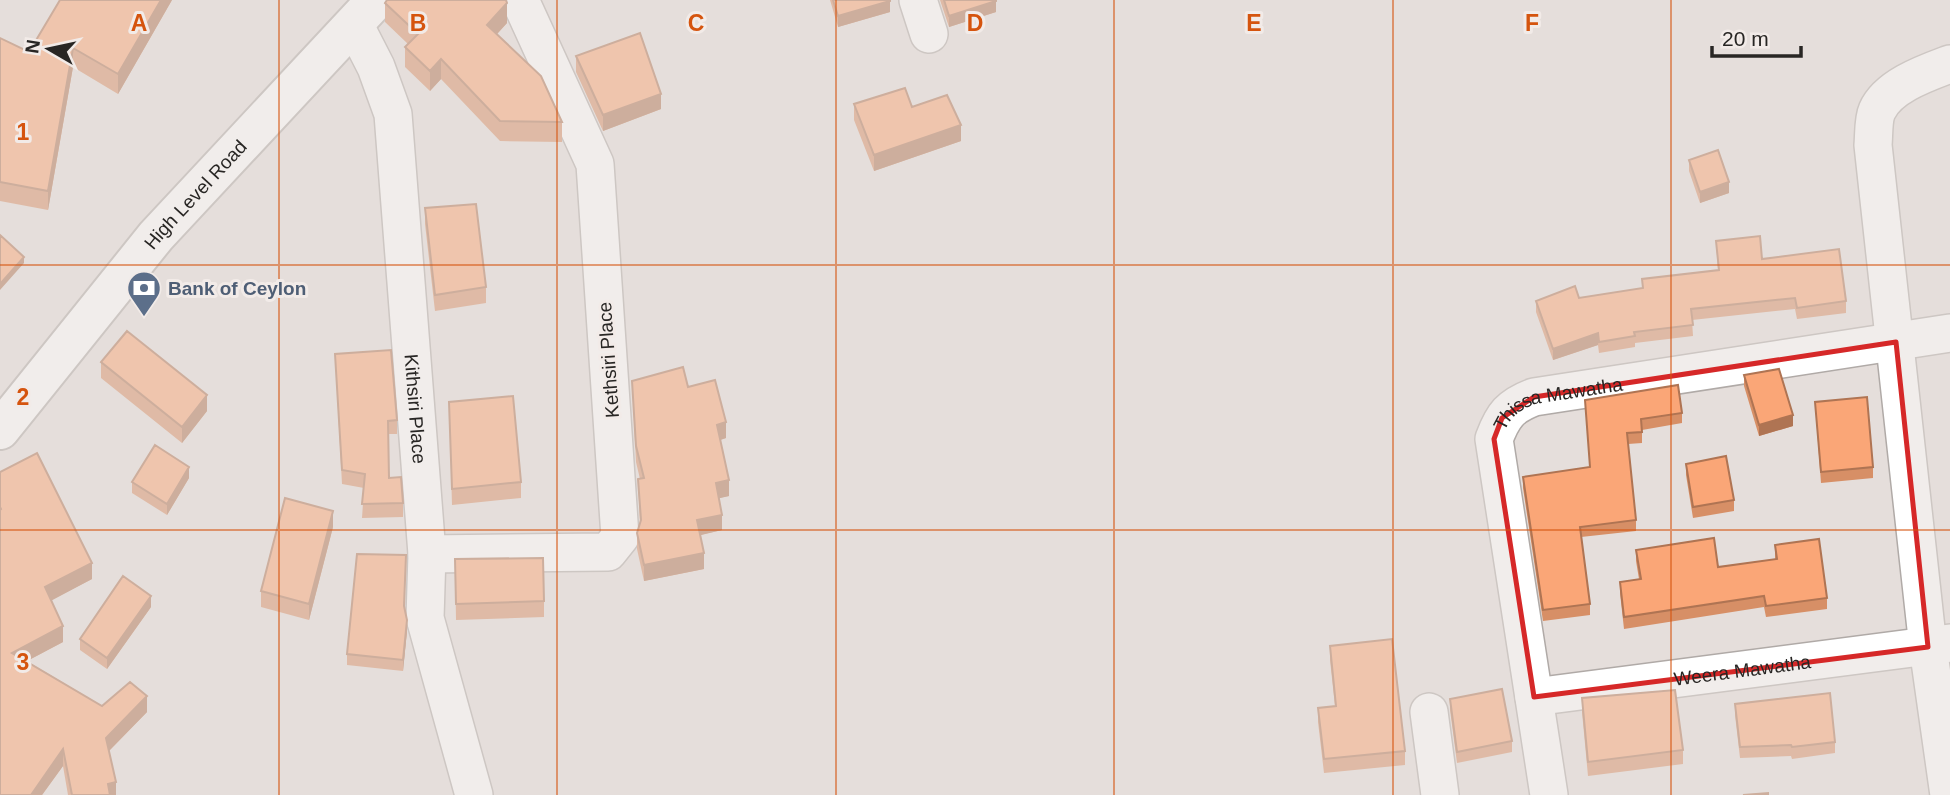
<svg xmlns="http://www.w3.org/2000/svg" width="1950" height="795" viewBox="0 0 1950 795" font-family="Helvetica,sans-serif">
<rect width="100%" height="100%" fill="#e5dedb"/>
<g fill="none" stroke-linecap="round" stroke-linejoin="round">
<g stroke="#b0aaa7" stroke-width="40">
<g id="minor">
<path d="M918 0 929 34"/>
<path id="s1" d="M354 24 376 67 393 114 427 554 425 618 474 795"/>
<path d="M427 554 608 552 620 537 595 164 520 0"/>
<path id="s2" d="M1534 697 1950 643"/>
<path d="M1429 712 1440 795"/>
<path id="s3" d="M1549 795 1494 439C1503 415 1510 406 1534 397L1950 333"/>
<path d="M1949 795 1928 647 1873 145C1874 135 1873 120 1877 111 1888 86 1926 73 1950 64"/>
</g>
</g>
<g stroke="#b0aaa7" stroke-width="42">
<g id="highway">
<path id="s4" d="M0 430 156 236 376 0"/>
</g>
</g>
<use href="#minor" stroke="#fff" stroke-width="37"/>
<use href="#highway" stroke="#fff" stroke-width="38"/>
</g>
<path fill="#d78f66" d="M172 0 118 94 73 67 48 210 0 201V38L29 52Z
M830 0H890V12L838 27Z
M940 0H996V12L949 27Z
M385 3 507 23 497 34 562 122V142L500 141 441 79 430 91 405 67V47L408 44 385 22Z
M576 56 661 109 603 131 576 72Z
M854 104 912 107 961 141 874 171 854 120Z
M1689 160 1729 193 1700 203 1689 171Z
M425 208 486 287V303L435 311 425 224Z
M1716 241 1762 259 1846 301V313L1797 319 1795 309 1692 320 1693 336 1635 343V347L1599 353 1598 345 1553 360 1536 312V301L1579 298 1642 288V279L1718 270Z
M335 354 397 420V434H388L389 478 403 503V517L362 518 364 488 342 484Z
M101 362 207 411 182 443 101 378Z
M1744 375 1793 426 1759 436 1744 386Z
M632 381 688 387 726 438 720 440 729 496 719 498 722 530 700 535 704 569 644 581 637 549V533L640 523 638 479H640L636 462Z
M1585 400 1682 413V423L1642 430V443L1628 444 1636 520V531L1581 537 1590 604V615L1543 621 1523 488V477L1590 468Z
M449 402 521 482V498L452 505Z
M1815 402 1873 467V478L1821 483Z
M1686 464 1734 500V511L1693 518 1686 475Z
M0 472 92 579 51 600 63 642 27 661 102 706 147 712 109 751 116 795H68L63 766 42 795H0Z
M189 478 167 515 132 493V482Z
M333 527 309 620 261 607V591Z
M1775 545 1827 598V609L1766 617 1764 607 1624 629 1620 593V582L1639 579 1636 561V550L1718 567 1775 559Z
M455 559 544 601V617L456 620Z
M151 607 107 669 80 650V639Z
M404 608 407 631 403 671 347 665V654Z
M1330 646 1405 751V765L1324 773 1318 722V708L1335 706 1330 660Z
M1582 698 1683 750V764L1588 776 1582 712Z
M1450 699 1512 741V752L1457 763 1450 710Z
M1735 704 1835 742V753L1792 759 1791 756 1740 758 1735 715Z"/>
<path fill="#af7453" d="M161 0H172L118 94V74Z
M890 1V12L838 27V16Z
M996 1V12L949 27V16Z
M507 3V23L487 45V25Z
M73 48V67L48 210V191Z
M441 59V79L430 91V71Z
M661 94V109L603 131V115Z
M961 125V141L874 171V155Z
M1729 182V193L1700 203V192Z
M24 257V263L0 290V284Z
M1598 333V345L1553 360V349Z
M207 395V411L182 443V427Z
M1793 415V426L1759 436V425Z
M726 422V438L717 441V425Z
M189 467V478L167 515V504Z
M729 480V496L716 499V483Z
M333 511V527L309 620V604Z
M722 515V530L697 536V520Z
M704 553V569L644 581V565Z
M92 563V579L45 604V587Z
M151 596V607L107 669V658Z
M407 620V631L403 671V660Z
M63 626V642L12 669V653Z
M147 696V712L106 754V738Z
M63 749V766L42 795H31Z
M116 782V795H108V784Z"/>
<path fill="#faa677" stroke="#af7453" stroke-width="2" d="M60 0H161L118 74 73 48 48 191 0 182V38L29 52Z
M387 0H506L507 3 487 25 541 76 562 122 500 121 441 59 430 71 405 47 418 34 385 3Z
M833 0H890V1L838 16Z
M944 0H996V1L949 16Z
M640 33 661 94 603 115 576 56Z
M905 88 912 107 947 95 961 125 874 155 854 104Z
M1718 150 1729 182 1700 192 1689 160Z
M476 204 486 287 435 295 425 208Z
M0 235 24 257 0 284Z
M1760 236 1762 259 1839 249 1846 301 1797 308 1795 298 1691 309 1693 325 1634 332 1635 336 1599 342 1598 333 1553 349 1536 301 1575 286 1579 298 1643 288 1642 279 1719 270 1716 241Z
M127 331 207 395 182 427 101 362Z
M391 350 397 420 388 421 389 478 401 477 403 503 362 504 365 474 342 470 335 354Z
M683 367 688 387 715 380 726 422 717 425 729 480 716 483 722 515 697 520 704 553 644 565 637 533 641 520 638 479 644 478 636 446 632 381Z
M1779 369 1793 415 1759 425 1744 375Z
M1678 385 1682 413 1641 419 1642 432 1627 433 1636 520 1580 527 1590 604 1543 610 1523 477 1590 467 1585 400Z
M513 396 521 482 452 489 449 402Z
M1867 397 1873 467 1821 472 1815 402Z
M155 445 189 467 167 504 132 482Z
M37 453 92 563 45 587 63 626 12 653 102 706 130 682 147 696 106 738 116 782 108 784 110 795H72L63 749 31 795H0V510L1 509 0 507V472Z
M1726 456 1734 500 1693 507 1686 464Z
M285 498 333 511 309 604 261 591Z
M1714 538 1718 567 1777 559 1775 545 1819 539 1827 598 1766 606 1764 596 1624 617 1620 582 1641 579 1636 550Z
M357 554 406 555 404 606 407 620 403 660 347 654Z
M543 558 544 601 456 604 455 559Z
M123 576 151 596 107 658 80 639Z
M1392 639 1405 751 1324 759 1318 708 1336 706 1330 646Z
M1502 689 1512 741 1457 752 1450 699Z
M1675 690 1683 750 1588 762 1582 698Z
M1830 693 1835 742 1792 747 1791 745 1740 747 1735 704Z
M1768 793V795H1743Z"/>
<path d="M0 0H1950V795H0ZM1896 342 1928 647 1534 697 1494 439 1502 418 1534 397Z" fill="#e5dedb" fill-opacity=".55" fill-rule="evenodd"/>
<path fill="none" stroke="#d62828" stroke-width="5" stroke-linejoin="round" d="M1896 342 1928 647 1534 697 1494 439 1502 418 1534 397Z"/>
<path fill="none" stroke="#d5540e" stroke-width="2" stroke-opacity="0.55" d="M279 0V795M557 0V795M836 0V795M1114 0V795M1393 0V795M1671 0V795M0 265H1950M0 530H1950"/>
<defs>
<g id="bank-pin" transform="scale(1.75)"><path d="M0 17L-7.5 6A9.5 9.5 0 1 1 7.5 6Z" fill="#5c6f8a" stroke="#f2ebe8"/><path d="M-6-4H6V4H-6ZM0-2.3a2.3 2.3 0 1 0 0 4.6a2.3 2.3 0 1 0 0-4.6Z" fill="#fff"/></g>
</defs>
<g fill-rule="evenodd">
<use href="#bank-pin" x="144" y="288"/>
</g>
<g text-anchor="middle" stroke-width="6" stroke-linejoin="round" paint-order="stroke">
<g font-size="19" fill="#282624" stroke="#f2ebe8">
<text dy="7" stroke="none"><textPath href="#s4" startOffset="306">High Level Road</textPath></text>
<text transform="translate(608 360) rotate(-94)" y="7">Kethsiri Place</text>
<text dy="7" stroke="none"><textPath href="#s1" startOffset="394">Kithsiri Place</textPath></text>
<text dy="7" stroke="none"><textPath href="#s3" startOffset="441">Thissa Mawatha</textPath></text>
<text dy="7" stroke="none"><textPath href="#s2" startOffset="210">Weera Mawatha</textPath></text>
</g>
<g font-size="19" font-weight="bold" fill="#4e5e75" stroke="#f2ebe8" text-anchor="start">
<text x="168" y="295">Bank of Ceylon</text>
</g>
</g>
<g font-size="23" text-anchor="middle" font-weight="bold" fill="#d5540e" stroke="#f2ebe8" stroke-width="6" stroke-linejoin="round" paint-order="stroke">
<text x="139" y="31">A</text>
<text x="418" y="31">B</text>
<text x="696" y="31">C</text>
<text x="975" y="31">D</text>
<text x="1254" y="31">E</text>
<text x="1532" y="31">F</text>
<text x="23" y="140">1</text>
<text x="23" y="405">2</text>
<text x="23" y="670">3</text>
</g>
<g transform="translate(49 49) rotate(279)" stroke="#f2ebe8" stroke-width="5" paint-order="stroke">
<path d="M0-5L12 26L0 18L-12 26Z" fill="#282624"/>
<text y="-10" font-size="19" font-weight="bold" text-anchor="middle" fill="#282624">N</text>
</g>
<path d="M1712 46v10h89v-10" fill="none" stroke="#282624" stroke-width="3.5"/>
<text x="1722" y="46" font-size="21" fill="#282624" stroke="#f2ebe8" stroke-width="5" paint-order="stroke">20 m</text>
</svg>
